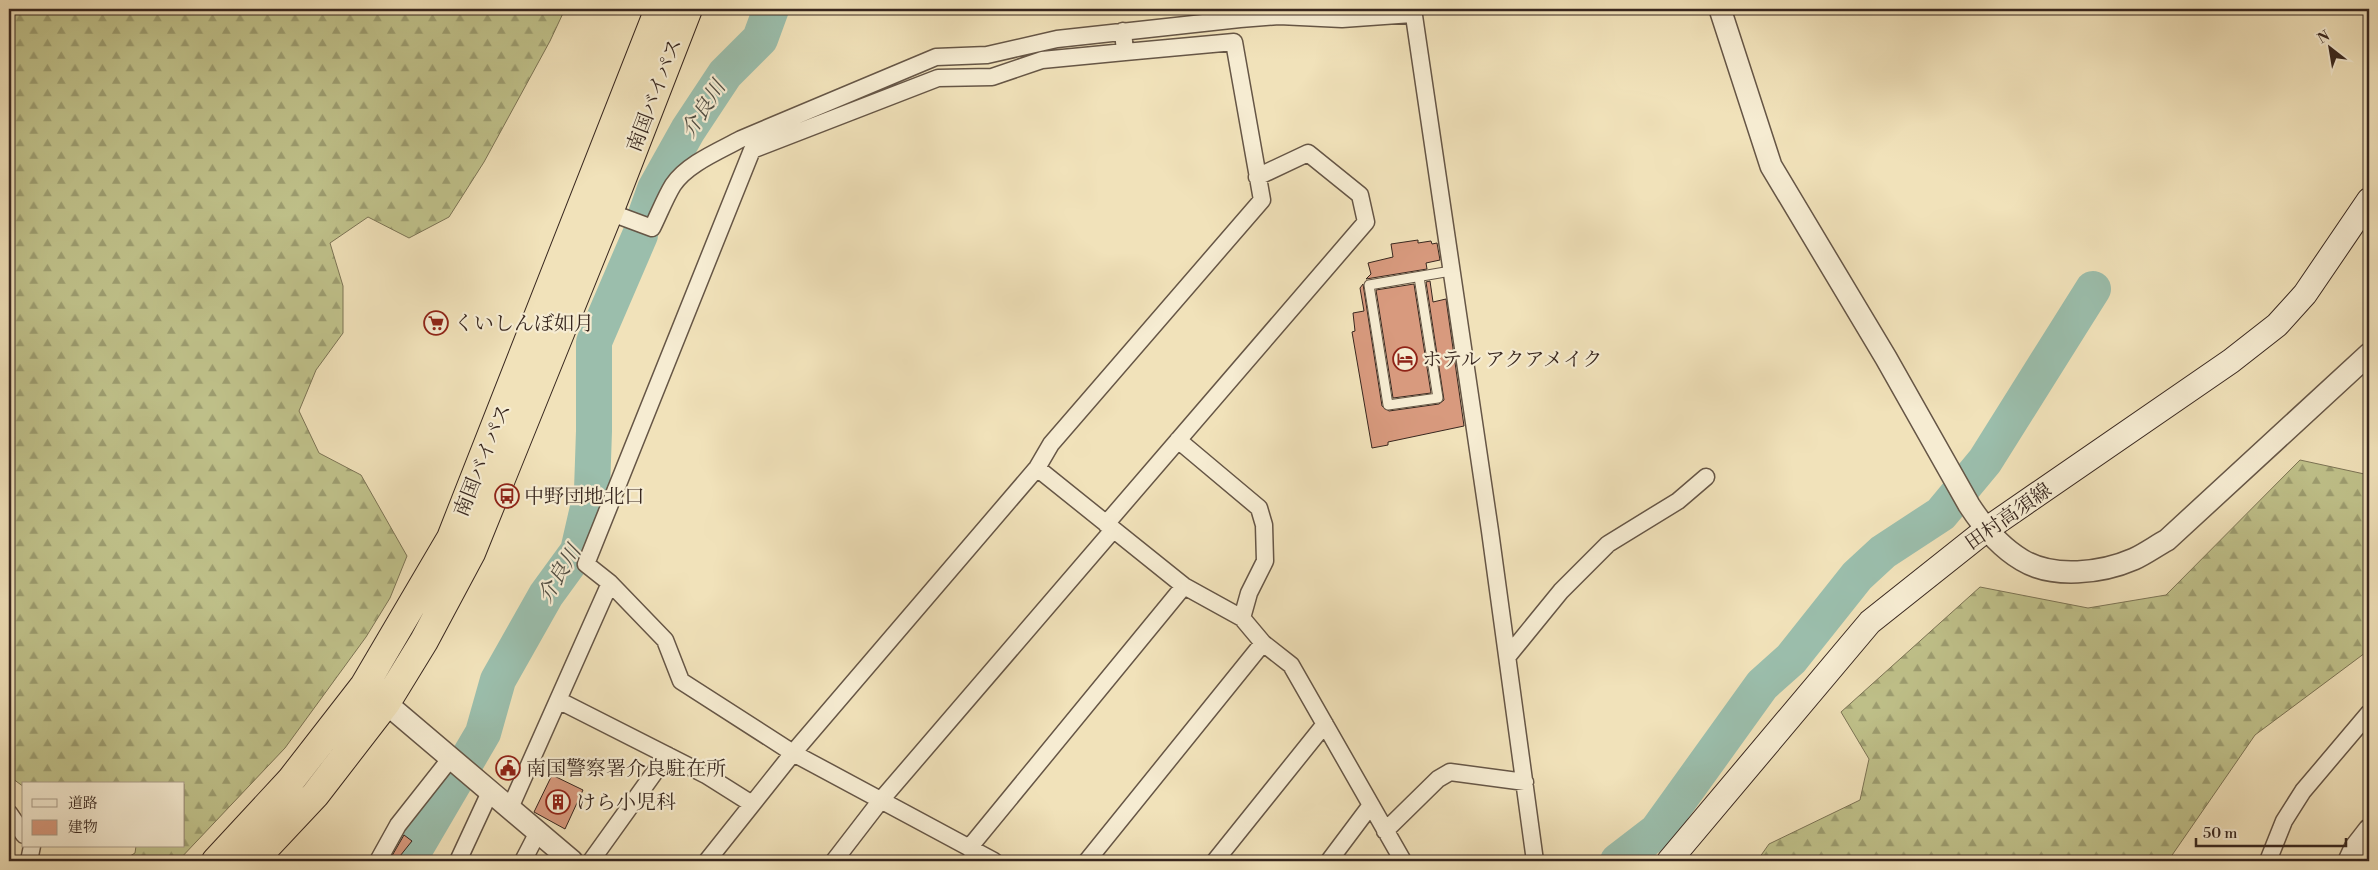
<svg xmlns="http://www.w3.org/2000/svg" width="2378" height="870" viewBox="0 0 2378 870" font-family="'Libre Bodoni','Noto Serif JP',serif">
<defs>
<pattern id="forest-firs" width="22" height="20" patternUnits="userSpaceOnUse" patternTransform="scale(1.25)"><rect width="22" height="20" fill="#c0c28b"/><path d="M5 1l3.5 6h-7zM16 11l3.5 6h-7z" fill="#9d9e71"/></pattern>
</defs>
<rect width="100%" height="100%" fill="#f1e2ba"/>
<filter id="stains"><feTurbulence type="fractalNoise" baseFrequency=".004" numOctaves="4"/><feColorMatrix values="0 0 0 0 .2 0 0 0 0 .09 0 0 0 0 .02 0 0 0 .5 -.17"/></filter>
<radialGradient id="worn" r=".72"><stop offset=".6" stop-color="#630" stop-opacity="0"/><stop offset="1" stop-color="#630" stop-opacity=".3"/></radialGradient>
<path fill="url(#forest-firs)" stroke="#7c7455" d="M9 9H565L550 41 484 162 449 217 409 238 368 217 330 243 343 286V333L316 370 299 411 319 453 361 475 407 556 390 598 366 637 285 748 178 861H122L135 853 136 846H184V784H24V787L9 776Z
M2300 460 2369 475V650L2255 735 2168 861H1757L1769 844 1860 800 1869 759 1841 712 1980 587 2088 608 2166 595Z"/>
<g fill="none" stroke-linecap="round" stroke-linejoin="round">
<path stroke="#9bbeac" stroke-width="36" d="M645 217 655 189 688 130 725 74 760 39 771 9
M408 861 483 733 498 680 546 595 578 551 592 490 594 431V342L640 235
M1618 861 1657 831 1762 685 1791 659 1857 576 1883 552 1941 514 1985 461 2093 289"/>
</g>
<path fill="#d89a7e" stroke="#38271f" d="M1418 240V243L1431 241 1432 244 1437 243 1440 260 1426 263 1427 269 1366 279 1371 274 1368 263 1393 257 1391 244Z
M1430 281 1433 302 1446 299 1464 426 1388 442V445L1372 448 1352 332 1355 331 1353 313 1364 311 1360 288 1363 284 1382 406 1389 411 1439 404 1444 400 1426 282Z
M1414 284 1431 393 1393 398 1376 290Z
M552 775 583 790 565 829 534 812Z
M404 835 412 841 396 861H389Z"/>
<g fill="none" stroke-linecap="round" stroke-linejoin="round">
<g stroke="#665646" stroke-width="11">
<path id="service" d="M1419 277 1438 398 1388 405 1369 285 1451 271"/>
</g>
<g stroke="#665646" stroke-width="19">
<path id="minor" d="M1413 9 1490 531 1535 861
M609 212 652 228C659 214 665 198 673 185 687 164 719 151 741 139L936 57 987 55 1057 39 1240 19 1279 16 1342 19 1412 14
M1178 440 1259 508 1264 525 1265 561 1249 593 1242 618
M1037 468 1184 586 1242 618 1263 643 1291 665 1403 861
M1106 524 1366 222 1360 195 1308 153 1257 177
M1508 656 1561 591 1608 544 1678 501 1706 477
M558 700 706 775 752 804
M510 808 610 583
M9 813 24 835
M1385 831 1438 779 1450 772 1525 782
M969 848 1184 586
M29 861 32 846
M378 861 398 825 450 759
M458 861 490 792
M523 861 538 832
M591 861 667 755
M707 861 793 753 1037 468 1051 444 1262 200 1234 42 1125 52 1123 31
M834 861 881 800 1113 530
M994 861 793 753 681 681 665 640 610 583 586 564 752 150 938 78 992 77 1042 60 1125 52
M1087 861 1263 643
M1215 861 1325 724
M1329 861 1371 805
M2268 861 2284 821 2303 791 2369 713"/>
</g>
<g stroke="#665646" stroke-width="24">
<path id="tertiary" d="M1720 9 1771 166 1886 358 1969 505C1982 525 2000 547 2022 560 2053 579 2102 573 2134 559 2145 554 2156 546 2167 540L2369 354
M374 693 572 861
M2349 861 2355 848 2369 830"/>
</g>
<g stroke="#38271f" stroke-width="26">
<path id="secondary" d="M1669 861 1870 622 1987 529 2231 361 2277 325 2305 294 2369 200"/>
</g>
<g stroke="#38271f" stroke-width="30">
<path id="trunk" d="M216 861 291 780 364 686 451 538 659 9
M253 861 315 795 386 703 424 641 471 553 609 212 688 9"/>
</g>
<use href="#service" stroke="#f6ecd2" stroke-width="9"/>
<use href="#minor" stroke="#f6ecd2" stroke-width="16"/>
<use href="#tertiary" stroke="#f6ecd2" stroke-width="21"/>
<use href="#secondary" stroke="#f6ecd2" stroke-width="24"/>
<use href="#trunk" stroke="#f1e2ba" stroke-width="28"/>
</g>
<defs>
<g id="supermarket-ring" transform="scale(1.25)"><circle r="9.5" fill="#f6ecd2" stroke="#8f2418" stroke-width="1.5"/><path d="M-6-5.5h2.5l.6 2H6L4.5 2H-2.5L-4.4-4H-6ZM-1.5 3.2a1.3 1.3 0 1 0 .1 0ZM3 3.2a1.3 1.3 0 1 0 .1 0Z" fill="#8f2418"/></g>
<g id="hotel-ring" transform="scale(1.25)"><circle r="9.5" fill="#f6ecd2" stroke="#8f2418" stroke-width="1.5"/><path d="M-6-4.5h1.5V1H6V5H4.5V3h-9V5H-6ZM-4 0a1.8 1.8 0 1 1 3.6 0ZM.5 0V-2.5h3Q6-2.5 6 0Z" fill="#8f2418"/></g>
<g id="bus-ring" transform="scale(1.25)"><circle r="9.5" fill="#f6ecd2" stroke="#8f2418" stroke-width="1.5"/><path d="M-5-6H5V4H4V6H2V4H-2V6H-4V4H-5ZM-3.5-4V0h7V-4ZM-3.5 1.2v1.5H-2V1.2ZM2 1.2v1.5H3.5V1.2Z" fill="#8f2418"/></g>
<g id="civic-ring" transform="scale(1.25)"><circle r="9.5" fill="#f6ecd2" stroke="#8f2418" stroke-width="1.5"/><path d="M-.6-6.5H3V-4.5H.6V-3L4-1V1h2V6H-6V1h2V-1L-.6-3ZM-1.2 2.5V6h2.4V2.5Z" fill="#8f2418"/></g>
<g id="building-ring" transform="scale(1.25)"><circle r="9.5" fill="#f6ecd2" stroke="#8f2418" stroke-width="1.5"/><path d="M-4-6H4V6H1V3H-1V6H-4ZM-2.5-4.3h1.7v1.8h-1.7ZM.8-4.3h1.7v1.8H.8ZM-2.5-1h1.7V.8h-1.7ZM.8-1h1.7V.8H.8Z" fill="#8f2418"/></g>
</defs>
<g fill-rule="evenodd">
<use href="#supermarket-ring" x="436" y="323"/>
<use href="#hotel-ring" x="1405" y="359"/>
<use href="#bus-ring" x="507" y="496"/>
<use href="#civic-ring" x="508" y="768"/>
<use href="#building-ring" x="558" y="802"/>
</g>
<g text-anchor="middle" stroke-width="4.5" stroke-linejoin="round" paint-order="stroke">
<g font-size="20" fill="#38271f" stroke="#f6ecd2">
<text transform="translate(654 95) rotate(-69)" y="7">南国バイパス</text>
<text transform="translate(482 460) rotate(-68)" y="7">南国バイパス</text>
<text transform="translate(2008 516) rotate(-35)" y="7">田村高須線</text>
</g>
<g font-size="20" fill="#38271f" stroke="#f6ecd2" text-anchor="start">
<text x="454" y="330">くいしんぼ如月</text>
<text x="1422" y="366">ホテル アクアメイク</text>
<text x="524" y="503">中野団地北口</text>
<text x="526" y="775">南国警察署介良駐在所</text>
<text x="576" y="809">けら小児科</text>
</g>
<g font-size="21" font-style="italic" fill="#514d42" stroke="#f6ecd2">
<text transform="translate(703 109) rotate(-57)" y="7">介良川</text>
<text transform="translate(559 574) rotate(-59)" y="7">介良川</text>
</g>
</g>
<rect width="2378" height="870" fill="none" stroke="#f1e2ba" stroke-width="30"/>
<rect x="10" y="10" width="2358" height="850" fill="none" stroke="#38271f" stroke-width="2.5"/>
<rect x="15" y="15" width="2348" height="840" fill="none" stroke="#38271f"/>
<rect x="22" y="782" width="162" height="65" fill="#f6ecd2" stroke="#aa9d8a"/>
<rect x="32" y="799" width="25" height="8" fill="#f6ecd2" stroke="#aa9d8a"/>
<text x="68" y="808" font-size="15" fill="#38271f">道路</text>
<rect x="32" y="820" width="25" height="15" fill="#d89a7e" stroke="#aa9d8a"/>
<text x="68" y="832" font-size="15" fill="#38271f">建物</text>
<g transform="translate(2330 48) rotate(329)" stroke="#f6ecd2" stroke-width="4" paint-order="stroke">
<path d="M0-4L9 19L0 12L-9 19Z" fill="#38271f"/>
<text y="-8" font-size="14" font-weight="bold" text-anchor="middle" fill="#38271f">N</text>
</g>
<path d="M2196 838v8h150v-8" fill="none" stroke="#38271f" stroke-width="2.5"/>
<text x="2203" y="838" font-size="15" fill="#38271f" stroke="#f6ecd2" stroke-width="4" paint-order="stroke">50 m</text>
<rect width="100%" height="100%" filter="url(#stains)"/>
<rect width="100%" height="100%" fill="url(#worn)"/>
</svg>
